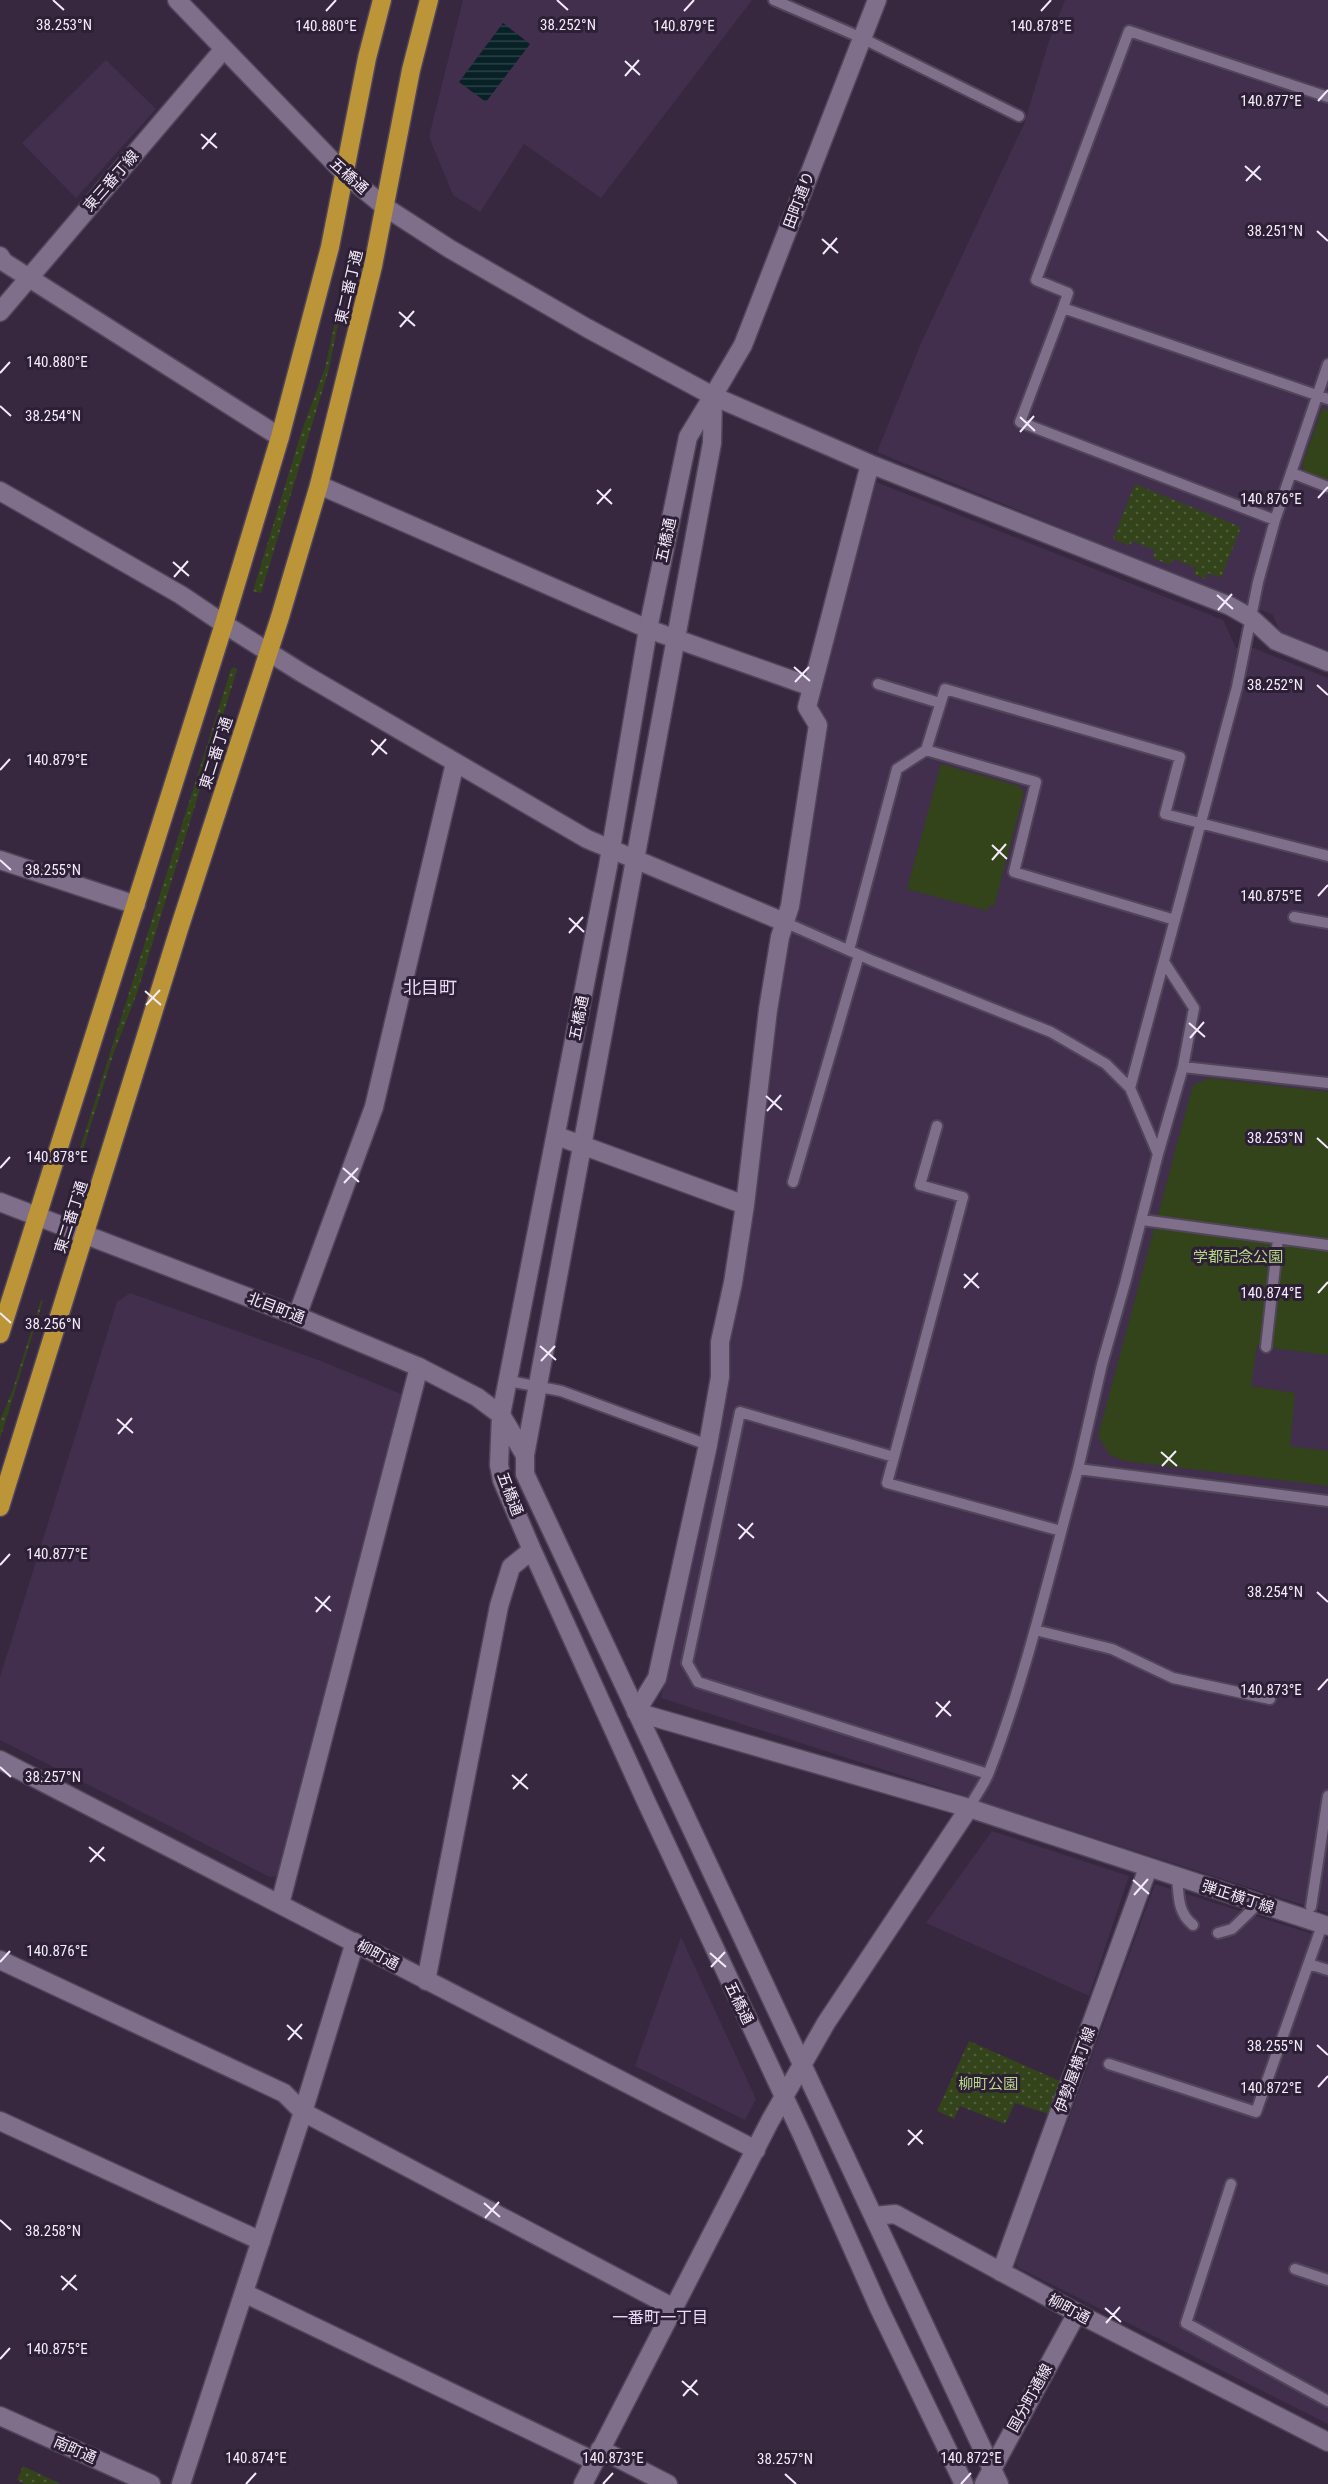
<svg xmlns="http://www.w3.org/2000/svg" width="1328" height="2484" viewBox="0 0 1328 2484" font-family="'Roboto Condensed','Noto Sans JP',sans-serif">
<defs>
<pattern id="grass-dots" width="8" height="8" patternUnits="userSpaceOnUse" patternTransform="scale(1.5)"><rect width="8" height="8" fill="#33431a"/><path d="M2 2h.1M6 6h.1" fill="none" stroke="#515e3c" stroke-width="1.8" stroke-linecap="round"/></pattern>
<pattern id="water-rules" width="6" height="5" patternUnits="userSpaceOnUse" patternTransform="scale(1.5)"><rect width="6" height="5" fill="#072126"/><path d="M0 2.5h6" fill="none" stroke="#2c4146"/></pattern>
</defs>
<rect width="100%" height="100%" fill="#372840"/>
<path fill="#412f4d" d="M463 0H752L601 198 524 144 480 212 453 195 429 137Z
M1065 0H1328V654L1281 635 1273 615 877 452 922 341 1024 124 1049 41Z
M106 60 156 109 76 198 22 143Z
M876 482 1223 620 1236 648 1246 645 1328 678V1913L661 1698 720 1411 726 1341 813 705 871 484Z
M130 1293 321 1361 406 1396 282 1876 270 1877 0 1740V1677L117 1302Z
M992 1831 1129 1876 1089 1996 926 1923Z
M1155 1884 1328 1939V2424L1017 2267 1016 2262Z
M681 1937 756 2099 745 2120 635 2066Z"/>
<path fill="url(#grass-dots)" d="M349 269 329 369 261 593 253 591 302 430 325 368 346 271Z
M1135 484 1241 527 1221 578 1208 573 1205 579 1193 574 1196 568 1173 559 1170 565 1153 558 1155 550 1132 541 1130 546 1113 539Z
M234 667 237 670 137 993 113 1055 80 1159 77 1158 231 669Z
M41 1300 43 1301 0 1439V1420L12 1392Z
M969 2041 1060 2081 1048 2114 1015 2103 1005 2124 960 2106 954 2119 937 2111Z
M23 2466 61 2484H25L17 2480Z"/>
<path fill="#33431a" d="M1322 409H1328V480L1303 470V462Z
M941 764 1019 786 1024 793 994 907 989 905 988 911 907 889Z
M1209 1078 1328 1092V1355L1257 1346 1251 1386 1295 1393 1290 1446 1328 1451V1486L1125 1461 1110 1455 1098 1436 1193 1085Z"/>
<path fill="url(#water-rules)" d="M503 23 530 44 486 102 459 82Z"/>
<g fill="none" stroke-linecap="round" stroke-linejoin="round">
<g stroke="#514559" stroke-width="14">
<path id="lane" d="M774 0 862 38 1019 116
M1063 308 1068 293 1036 280 1129 31 1328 97
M1292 473 1328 487
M1275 520 1020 422 1063 308 1328 399
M878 684 940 703
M926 750 1036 782 1014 872 1175 920
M1294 917 1328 923
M784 922 873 961 1051 1032 1106 1064 1130 1088 1158 1154 1125 1283 1102 1364 1078 1469 1328 1501
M849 950 897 769 926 750 945 689 1180 757 1165 814 1328 856
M1183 1067 1328 1083
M1130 1088 1237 687 1258 582 1275 520 1328 364
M1158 1154 1183 1067 1194 1008 1164 962
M793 1182 859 955
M1142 1220 1328 1245
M1266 1347 1278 1239
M509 1381 561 1391 708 1445
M894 1457 963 1197 920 1185 937 1126
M1035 1630 1112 1649 1173 1678 1270 1699
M988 1774 698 1682 687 1663 740 1412 894 1457 887 1483 1061 1531
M969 1808C975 1796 984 1785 989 1772 1027 1674 1050 1570 1078 1469
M1177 1877C1179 1896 1177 1912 1193 1925
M1311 1907 1328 1796
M1218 1933 1232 1929 1259 1903
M1309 1964 1328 1970
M1109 2064 1256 2112 1319 1934
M1231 2184 1186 2323 1328 2401
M1295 2269 1328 2280"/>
</g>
<g stroke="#514559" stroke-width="21">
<path id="street" d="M877 0 743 345 713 396 870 464 1230 606 1251 618 1276 641 1328 662
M0 256 4 262 280 437
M0 312 223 50
M870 464 807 707 818 725 790 906 780 937 768 1010 745 1205 733 1283 720 1342V1377L708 1445 657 1678 636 1712 969 1808 1328 1926
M319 485 648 629 812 687
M224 624 302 673 587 839 784 922
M0 860 136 905
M557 1136 745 1205
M297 1316 374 1107 455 763
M280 1904 419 1367
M0 1960 284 2093 303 2112 674 2308
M0 2121 261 2241
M1001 2272 1148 1868
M244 2293 594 2461
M600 2449 668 2484
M181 2484 303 2112 355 1942
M984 2484 1077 2313"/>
</g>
<g stroke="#514559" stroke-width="21">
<path id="secondary" d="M177 0 345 174 385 207 450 249 587 328 713 396
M713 396 688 437 648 629 608 866 501 1415 499 1465 502 1480 532 1550 645 1799 802 2135 879 2308 964 2484
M713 398 712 443 525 1455V1474L999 2484
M0 491 181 595 224 624
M0 1202 297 1316 419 1367 477 1397 501 1415 525 1455
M0 1760 756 2150
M426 1981 499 1606 511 1567 532 1550
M874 2216 895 2214 1077 2313 1328 2442
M0 2416 151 2484
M583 2484 770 2121 826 2023 969 1808"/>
</g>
<g stroke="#514559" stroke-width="21">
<path id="highway" d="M0 1334 224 624 280 437 330 247 367 58 382 0
M0 1507 179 929 280 617 319 485 373 266 411 70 429 0"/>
</g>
<use href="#lane" stroke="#7f6f8a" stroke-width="10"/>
<use href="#street" stroke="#7f6f8a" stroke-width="18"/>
<use href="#secondary" stroke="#7f6f8a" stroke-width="18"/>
<use href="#highway" stroke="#bb9537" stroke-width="18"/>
</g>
<path fill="none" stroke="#f3eafa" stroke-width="2" d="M53 0 64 10M557 0 568 10M326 11 336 0M684 11 694 0M1041 11 1051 0M625 61 640 75M625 76 639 60M1318 101 1328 90M201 134 217 148M202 149 216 133M1245 166 1261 180M1246 181 1260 166M1317 231 1328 241M822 239 838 253M823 254 837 238M399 312 415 326M400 327 414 311M0 373 10 362M0 406 11 416M1020 417 1035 431M1020 432 1034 416M597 490 612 504M1318 498 1328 487M597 504 611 489M173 562 189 576M174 577 188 561M1217 595 1233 609M1218 610 1232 594M794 667 810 681M795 682 809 667M1317 685 1328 695M371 740 387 754M372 755 386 739M0 770 10 759M992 845 1007 859M0 860 11 870M992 860 1006 844M1318 896 1328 885M569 918 584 932M569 933 583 917M145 991 161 1005M146 1005 160 990M1189 1023 1205 1037M1190 1038 1204 1022M766 1096 782 1110M767 1111 781 1095M1317 1138 1328 1148M0 1168 10 1157M343 1168 359 1182M344 1183 358 1168M964 1274 979 1288M964 1288 978 1273M1318 1293 1328 1282M0 1313 11 1323M540 1346 556 1360M541 1361 555 1346M117 1419 133 1433M118 1434 132 1418M1161 1452 1177 1466M1162 1466 1176 1451M738 1524 754 1538M739 1539 753 1523M0 1565 10 1554M1317 1592 1328 1602M315 1597 331 1611M316 1612 330 1596M1318 1690 1328 1679M936 1702 951 1716M936 1717 950 1701M0 1767 11 1777M512 1775 528 1789M513 1789 527 1774M89 1847 105 1861M90 1862 104 1847M1133 1880 1149 1894M1134 1895 1148 1879M710 1953 726 1967M0 1962 10 1951M711 1967 725 1952M287 2025 302 2039M288 2040 302 2024M1317 2045 1328 2055M1318 2087 1328 2076M908 2130 923 2144M908 2145 922 2130M484 2203 500 2217M485 2218 499 2202M0 2220 11 2230M61 2276 77 2290M62 2290 76 2275M1105 2308 1121 2322M1106 2323 1120 2307M0 2359 10 2348M682 2381 698 2395M683 2396 697 2380M785 2474 796 2484M246 2484 256 2473M603 2484 613 2473M961 2484 971 2473"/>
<g text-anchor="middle" stroke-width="6" stroke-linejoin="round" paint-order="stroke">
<g font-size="15" fill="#f3eafa" stroke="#2d1f35">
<text transform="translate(349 176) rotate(42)" y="5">五橋通</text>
<text transform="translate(111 181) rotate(-49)" y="5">東三番丁線</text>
<text transform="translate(799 200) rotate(-69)" y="5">田町通り</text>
<text transform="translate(349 287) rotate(-77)" y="5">東二番丁通</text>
<text transform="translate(666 540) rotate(-78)" y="5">五橋通</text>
<text transform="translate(216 753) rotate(-72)" y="5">東二番丁通</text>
<text transform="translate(579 1018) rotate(-79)" y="5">五橋通</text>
<text transform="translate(71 1217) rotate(-72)" y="5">東二番丁通</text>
<text transform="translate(276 1308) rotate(21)" y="5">北目町通</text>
<text transform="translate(510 1494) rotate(69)" y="5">五橋通</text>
<text transform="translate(1238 1897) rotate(18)" y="5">弾正横丁線</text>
<text transform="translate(378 1955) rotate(28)" y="5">柳町通</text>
<text transform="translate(739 2003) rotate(64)" y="5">五橋通</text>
<text transform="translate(1075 2070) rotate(-70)" y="5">伊勢屋横丁線</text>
<text transform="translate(1069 2309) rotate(28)" y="5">柳町通</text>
<text transform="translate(1030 2398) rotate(-61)" y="5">国分町通線</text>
<text transform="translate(75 2450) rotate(24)" y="5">南町通</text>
</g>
<g font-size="15" fill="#b6d887" stroke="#2d1f35">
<text x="1238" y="1262">学都記念公園</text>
<text x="988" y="2089">柳町公園</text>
</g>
<g font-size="16" fill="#ecdaf8" stroke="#2d1f35">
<text x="660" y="2323">一番町一丁目</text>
</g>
<g font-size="18" fill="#ecdaf8" stroke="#2d1f35">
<text x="430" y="994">北目町</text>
</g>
</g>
<g font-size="15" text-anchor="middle" fill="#f3eafa" stroke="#2d1f35" stroke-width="6" stroke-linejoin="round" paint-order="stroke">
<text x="64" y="30">38.253°N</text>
<text x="568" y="30">38.252°N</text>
<text x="326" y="31">140.880°E</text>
<text x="684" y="31">140.879°E</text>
<text x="1041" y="31">140.878°E</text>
<text x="1271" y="106">140.877°E</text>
<text x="1275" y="236">38.251°N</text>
<text x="57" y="367">140.880°E</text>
<text x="53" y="421">38.254°N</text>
<text x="1271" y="504">140.876°E</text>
<text x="1275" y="690">38.252°N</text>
<text x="57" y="765">140.879°E</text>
<text x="53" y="875">38.255°N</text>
<text x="1271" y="901">140.875°E</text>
<text x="1275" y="1143">38.253°N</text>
<text x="57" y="1162">140.878°E</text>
<text x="1271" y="1298">140.874°E</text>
<text x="53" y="1329">38.256°N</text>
<text x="57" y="1559">140.877°E</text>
<text x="1275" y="1597">38.254°N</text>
<text x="1271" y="1695">140.873°E</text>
<text x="53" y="1782">38.257°N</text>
<text x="57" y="1956">140.876°E</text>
<text x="1275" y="2051">38.255°N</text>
<text x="1271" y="2093">140.872°E</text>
<text x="53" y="2236">38.258°N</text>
<text x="57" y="2354">140.875°E</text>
<text x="256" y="2463">140.874°E</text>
<text x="613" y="2463">140.873°E</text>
<text x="971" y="2463">140.872°E</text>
<text x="785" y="2464">38.257°N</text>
</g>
</svg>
